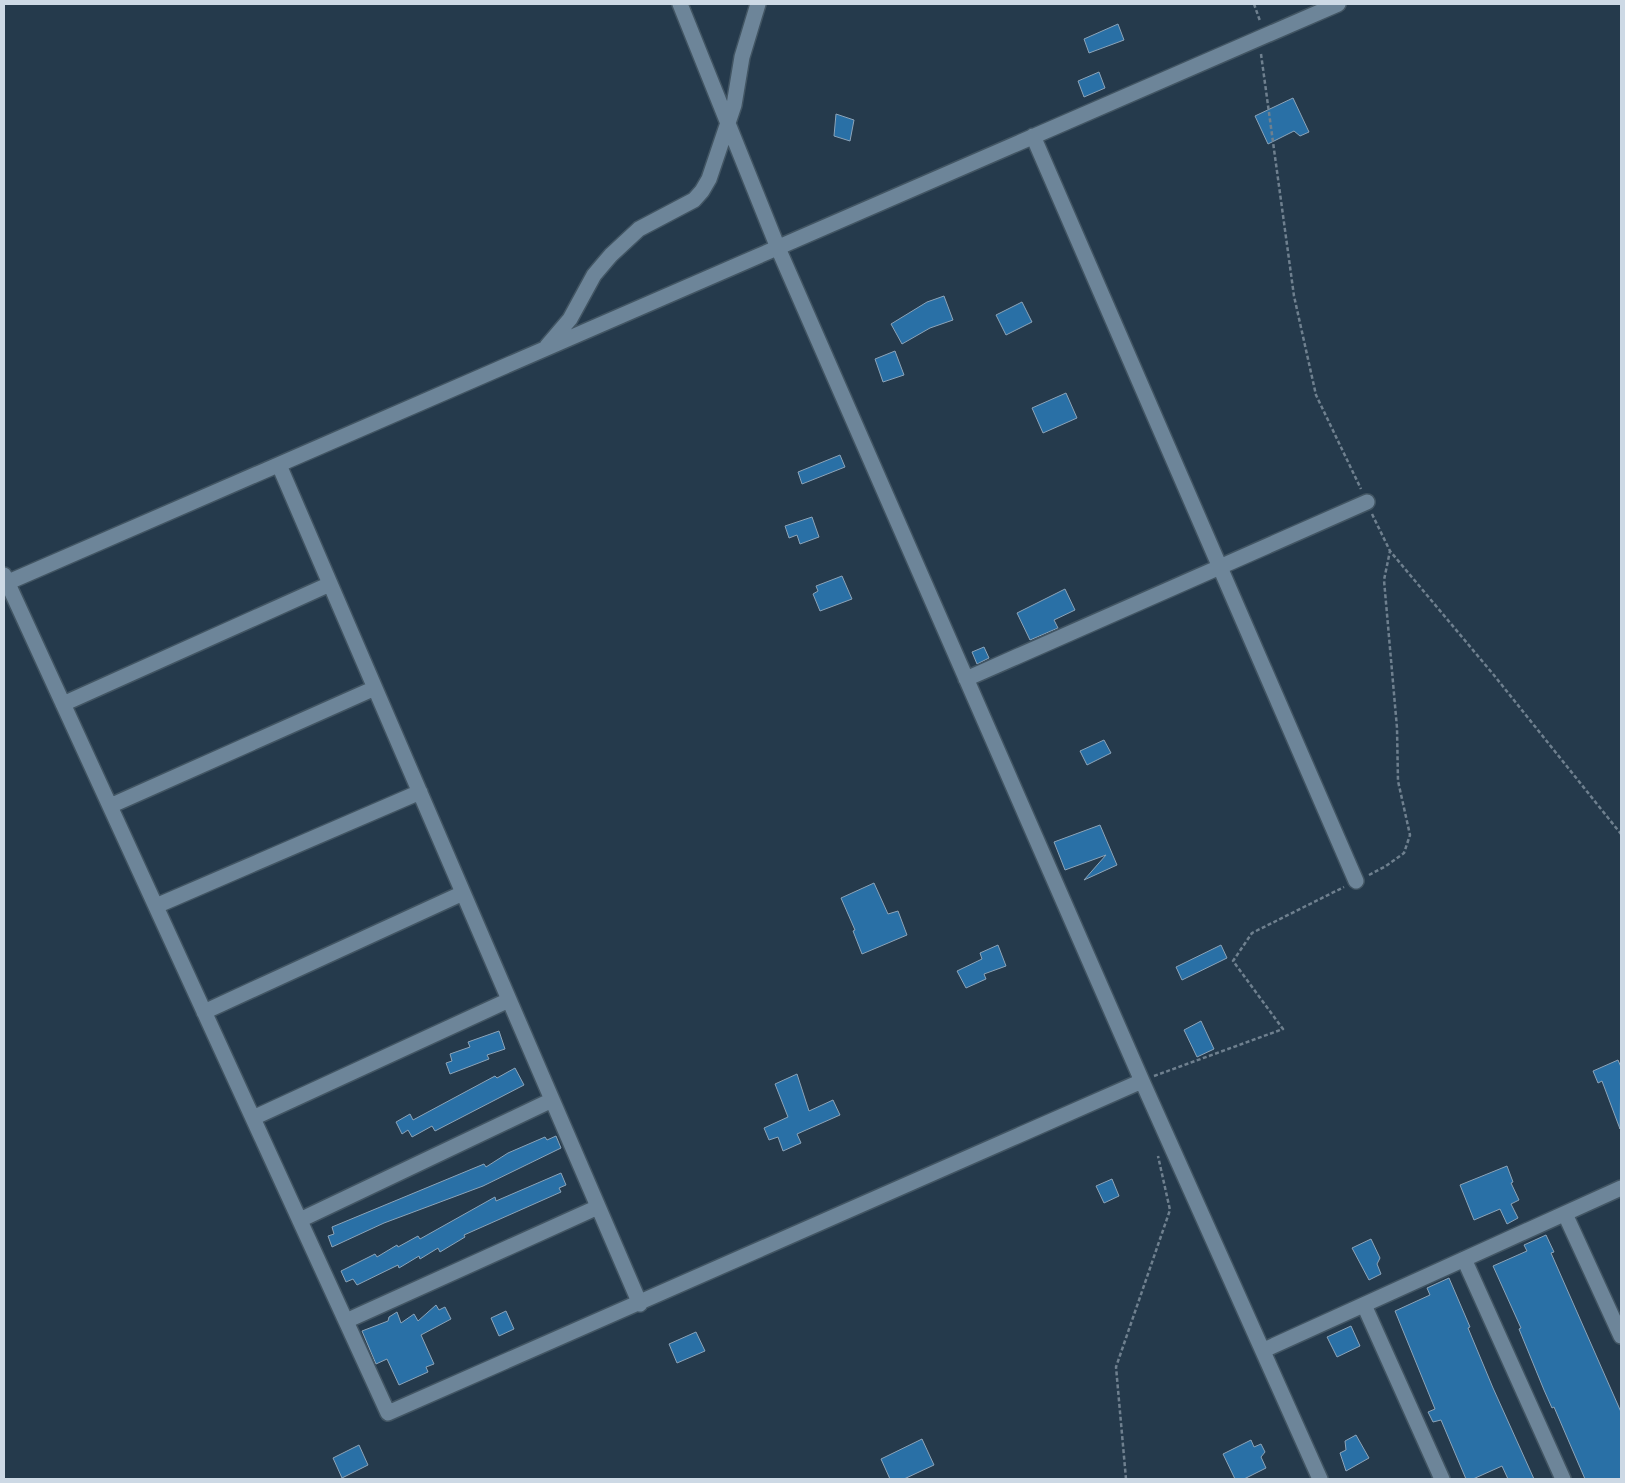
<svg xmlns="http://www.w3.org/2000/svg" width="1625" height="1483" viewBox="0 0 1625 1483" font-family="'Source Sans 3',sans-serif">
<rect width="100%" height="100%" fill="#253a4c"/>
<path fill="#2970a6" stroke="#8ca4b9" d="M1118 24 1124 40 1089 53 1084 39Z
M1099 72 1105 88 1084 97 1078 81Z
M1293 98 1309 132 1300 136 1294 131 1268 144 1255 116Z
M836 114 854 120 850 141 834 136Z
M944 296 953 320 930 328 902 344 891 324 927 302Z
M1022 302 1032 322 1006 335 996 315Z
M895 351 904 375 883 382 875 359Z
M1066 393 1077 418 1043 433 1032 408Z
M840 455 845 467 802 484 798 472Z
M812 517 819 537 800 544 797 535 789 538 785 526Z
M842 576 852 599 820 611 813 594 818 591 816 586Z
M1065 589 1075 610 1054 620 1058 628 1030 640 1017 613Z
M984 647 989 658 977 664 972 652Z
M1104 740 1111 753 1087 765 1080 751Z
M1100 825 1117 865 1084 880 1106 855 1065 870 1054 842Z
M874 883 888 914 898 911 907 935 862 954 853 931 855 930 841 898Z
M998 945 1006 966 984 974 986 979 966 988 957 971 982 959 980 953Z
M1221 945 1227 958 1182 980 1176 967Z
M1201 1021 1214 1049 1197 1057 1184 1030Z
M499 1031 505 1049 487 1055 489 1059 450 1074 446 1063 452 1061 450 1054 470 1047 468 1042Z
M1618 1060 1621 1067 1620 1129 1602 1081 1598 1083 1593 1071Z
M515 1068 524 1085 435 1131 432 1126 412 1137 408 1130 402 1134 396 1122 410 1114 413 1120 495 1076 497 1078Z
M797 1074 809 1111 833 1100 840 1115 797 1134 801 1143 783 1151 778 1137 769 1140 764 1128 788 1117 775 1084Z
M556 1136 561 1148 483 1186 384 1223 332 1247 328 1236 334 1234 332 1227 484 1164 486 1167 508 1153 545 1137 547 1140Z
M1507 1166 1513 1182 1511 1183 1519 1200 1511 1204 1518 1218 1507 1224 1500 1209 1474 1220 1460 1185Z
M561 1173 566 1185 559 1188 561 1192 464 1235 465 1237 440 1252 438 1248 420 1259 419 1256 399 1268 398 1265 357 1285 353 1279 346 1282 341 1271 375 1254 377 1257 397 1245 398 1247 418 1236 420 1239 495 1197 496 1201Z
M1112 1179 1119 1196 1104 1203 1096 1186Z
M1546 1235 1554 1252 1551 1253 1621 1412V1479H1585L1554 1407 1552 1408 1544 1390 1519 1329 1521 1328 1493 1266 1527 1251 1524 1245Z
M1371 1239 1380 1258 1377 1264 1381 1274 1369 1280 1352 1248Z
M1449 1278 1470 1327 1468 1328 1493 1388 1534 1479H1508L1502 1466 1473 1479H1466L1441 1420 1433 1422 1428 1412 1435 1409 1395 1311 1430 1295 1427 1288Z
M436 1305 439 1310 445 1307 451 1319 421 1335 434 1364 426 1367 428 1372 399 1385 387 1359 376 1364 362 1331 388 1321 389 1317 397 1312 401 1323 414 1314 418 1321Z
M506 1311 514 1329 499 1336 491 1318Z
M1351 1326 1360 1346 1337 1357 1327 1337Z
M696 1332 705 1351 677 1363 669 1344Z
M1356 1435 1369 1458 1346 1471 1340 1453 1346 1450 1345 1441Z
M922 1439 934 1465 904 1479H890L881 1459Z
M1251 1440 1254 1447 1261 1444 1265 1452 1261 1457 1266 1468 1244 1479H1235L1223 1454Z
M359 1445 368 1465 342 1478 333 1458Z"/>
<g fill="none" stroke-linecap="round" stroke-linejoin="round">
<g stroke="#425563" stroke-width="18">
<path id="street" d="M680 4 778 248 1142 1081 1320 1479
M1033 136 1356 881
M547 346 570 319 594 275 611 255 639 229 694 200 702 191 709 179 734 105 742 57 758 4
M279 465 640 1304
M4 575 388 1413 1142 1081
M4 584 1338 4
M966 679 1367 502
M63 704 330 584
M110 806 375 688
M156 906 420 792
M204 1012 463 893
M253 1118 509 1000
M1565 1214 1621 1336
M300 1220 552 1100
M1464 1259 1563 1479
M1364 1305 1442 1479
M346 1321 598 1207
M1264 1350 1621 1188"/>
</g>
<path stroke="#6f808f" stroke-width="2.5" stroke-dasharray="4 2.5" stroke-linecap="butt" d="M1254 4 1260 21
M1261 54 1294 296 1316 395 1361 489
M1372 514 1390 551 1493 674 1621 834
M1369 875 1386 866 1404 853 1410 835 1398 781 1397 728 1384 580 1390 551
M1154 1076 1283 1029 1233 961 1252 933 1344 887
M1126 1479 1116 1367 1170 1210 1158 1156"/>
<use href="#street" stroke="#6d8599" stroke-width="15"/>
</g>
<rect width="1625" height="1483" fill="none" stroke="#cdd9e5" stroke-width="10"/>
</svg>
